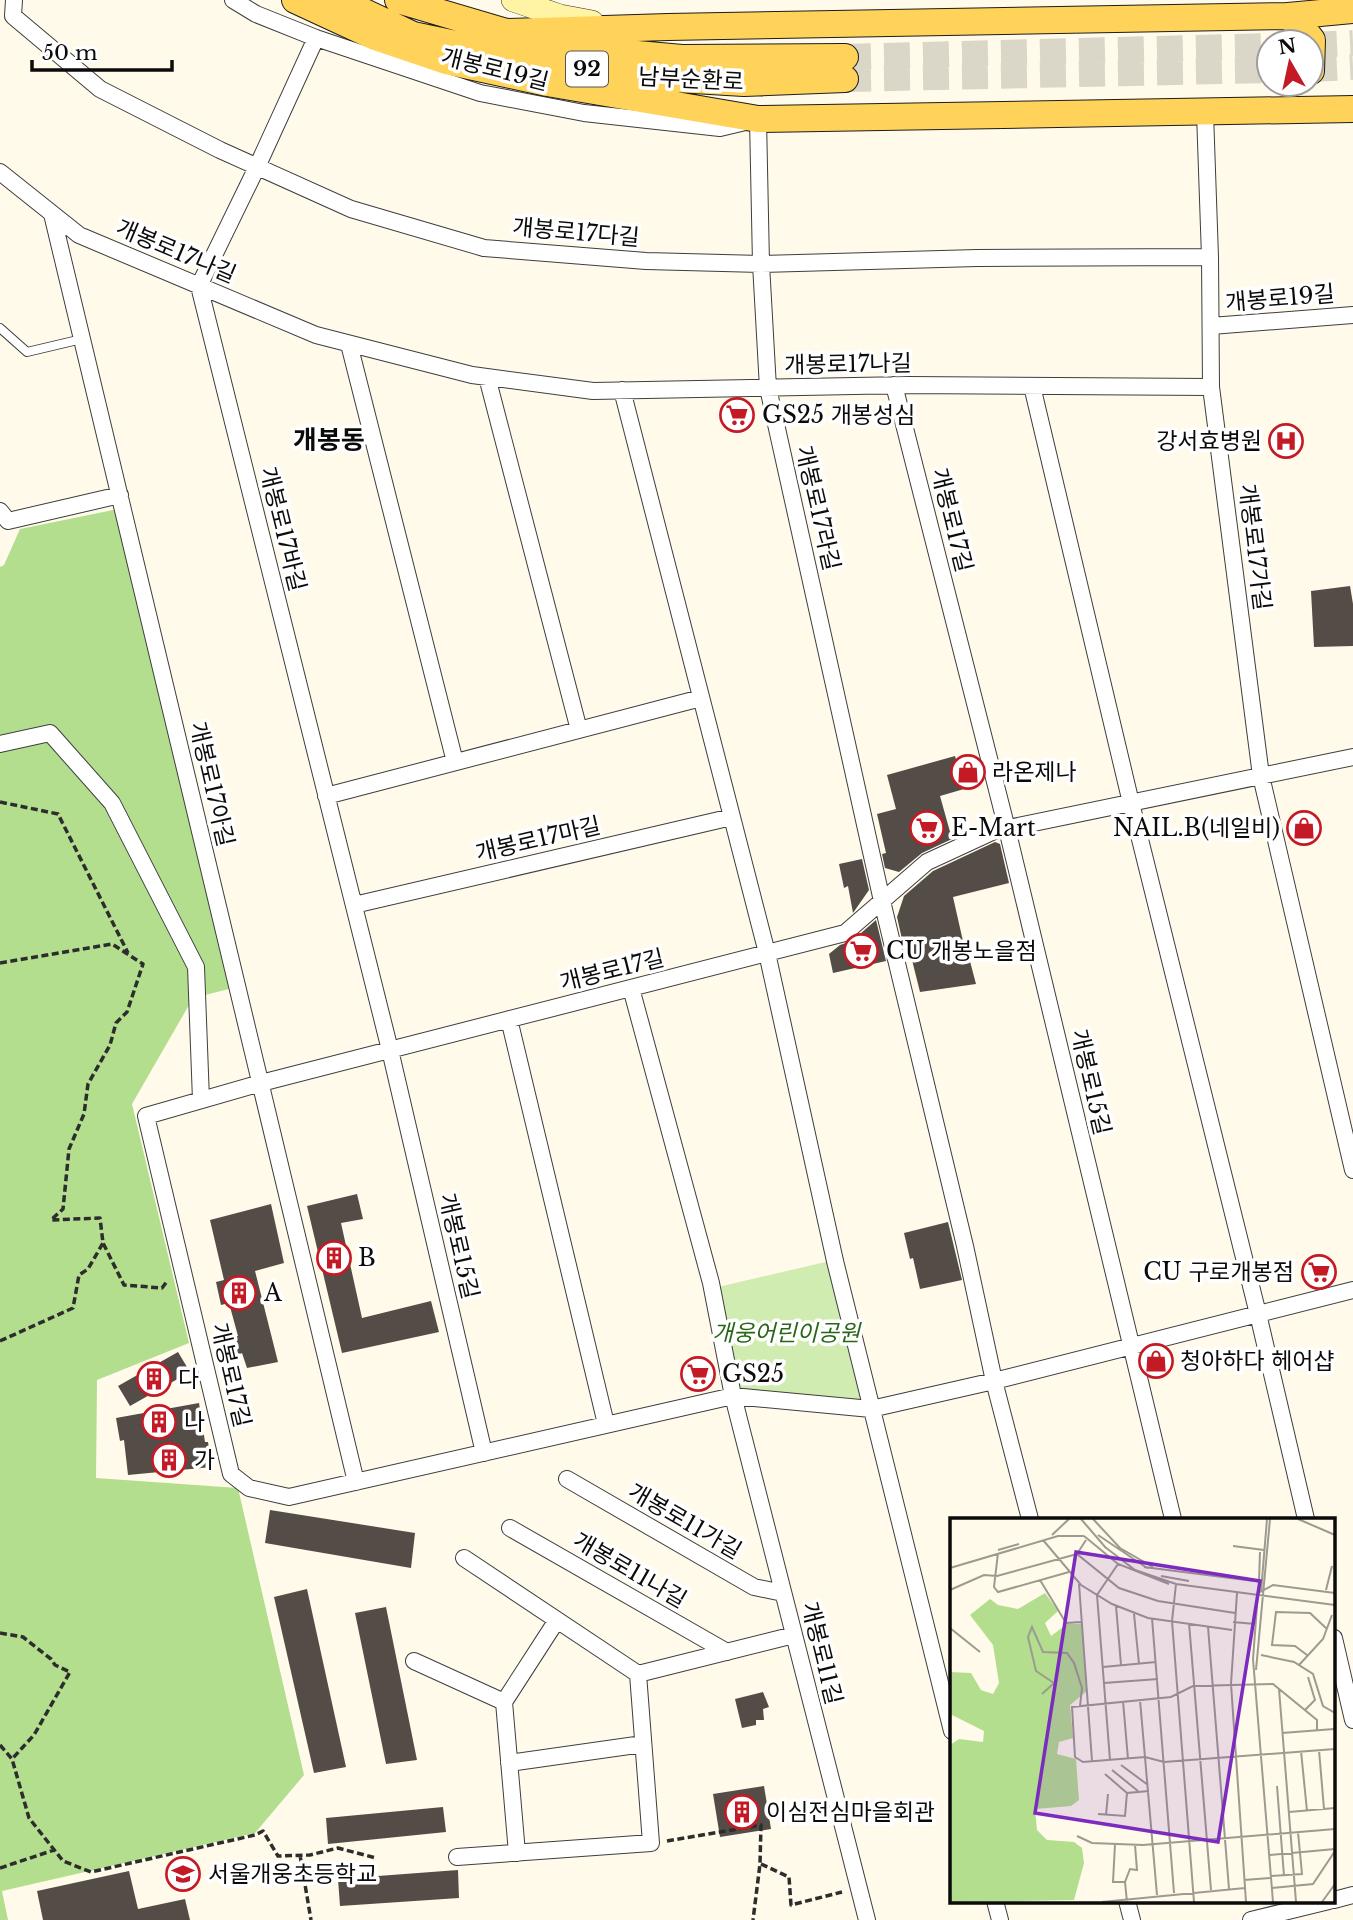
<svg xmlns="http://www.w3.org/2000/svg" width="1353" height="1920" viewBox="0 0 1353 1920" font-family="'Libre Baskerville','Noto Sans KR',serif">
<rect width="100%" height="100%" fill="#fffae9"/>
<path fill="#d0ecb0" d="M830 1261 866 1403 736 1389 718 1287Z"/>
<path fill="#b3de8e" d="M123 508 237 987 193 998 132 1104 189 1343 97 1380 96 1478 238 1488 304 1775 255 1833 2 1891 8 1920H0V567L4 565 20 529Z"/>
<path fill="#544c47" d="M1350 586 1353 604V646L1314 647 1311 591Z
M955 756 964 789 940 796 952 839 922 853 899 872 885 868 882 854 886 853 877 814 896 809 887 775Z
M995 842 1000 844 1009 883 953 897 965 950H967L976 984 920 992 911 956 906 957 897 917 904 896 933 871Z
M862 859 869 890 853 913 848 886 844 888 839 864Z
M876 920 886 961 833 973 829 954 840 945 852 941Z
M357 1194 363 1219 341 1223 362 1318 431 1301 439 1332 342 1353 307 1206Z
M271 1204 284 1263 255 1271 278 1362 247 1368 242 1353 233 1357 228 1338 238 1336 229 1303 221 1305 216 1282 224 1280 210 1220Z
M948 1222 962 1280 920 1289 913 1258 910 1259 904 1233Z
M178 1352 190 1372 130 1406 118 1386Z
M199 1403 205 1442H208L212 1467 128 1475 124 1440 120 1441 116 1418Z
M270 1510 415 1533 411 1568 265 1543Z
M307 1589 346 1767 314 1773 274 1597Z
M386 1607 417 1760 386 1764 355 1613Z
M763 1692 769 1707 763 1709 764 1720H756V1725L742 1728 735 1699Z
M764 1786 771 1829 720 1837 713 1794Z
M443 1807 446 1832 328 1844 326 1818Z
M458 1870 459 1898 340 1906 338 1879Z
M129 1871 138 1909 185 1899 190 1920H43L37 1891Z"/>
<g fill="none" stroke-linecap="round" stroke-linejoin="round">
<path stroke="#dad6c8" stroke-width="26" stroke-dasharray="26 13" stroke-linecap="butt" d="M1311 45 1353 43
M845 57 1269 46
M1311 69 1353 67
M845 79 1269 70"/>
<g stroke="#3e3e3e" stroke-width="10">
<path id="lane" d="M0 328 27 352 82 339"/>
</g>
<g stroke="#3e3e3e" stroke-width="18">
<path id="street" d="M14 0 13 16 100 89 220 150 351 209 484 248 646 261 761 264 977 258 1210 257
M233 0 256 14 316 38 480 93 584 113 720 128 758 119 761 264 768 388 882 901 965 1246 994 1381 1030 1519
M316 38 257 167 199 286 390 1050 484 1453
M1205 113 1210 257 1211 387 1261 776 1353 1170
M0 172 79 235 316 335 472 375 593 391 907 385 1211 387
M52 214 356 1482
M1211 326 1353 315
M349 344 455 762
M487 377 579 730
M894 385 1007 829 1173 1519
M1032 386 1131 803 1258 1314 1306 1519
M622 390 767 953 835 1261 952 1731
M0 511 8 521 120 495
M0 744 50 733 112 803 196 967 201 1100
M1353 757 994 831 927 862 845 933 261 1083 146 1116 231 1474 249 1488 289 1497 733 1396 871 1409 994 1381 1353 1290
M326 796 701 698
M354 905 732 817
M631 988 711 1283 733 1396 867 1920
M509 1019 606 1424
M567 1479 754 1587 783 1593
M510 1528 727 1652
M464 1558 638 1674
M1334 1638 1353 1720
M414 1661 504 1702
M504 1702 517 1853
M504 1702 557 1620
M509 1763 643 1744
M457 1857 651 1843 638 1674 794 1635
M1334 1900 1353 1895
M995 1901 1000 1920
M1127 1901 1132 1920
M1251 1920 1329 1901"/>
</g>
<g stroke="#2d2d2d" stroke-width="24">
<path id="secondary" d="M513 0 560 16 592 22"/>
</g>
<g stroke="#1c1c1c" stroke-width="28">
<path id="primary" d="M295 0 375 37 446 61 547 83 758 119 1353 109
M339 0 413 35 546 63 626 76 744 83 845 79
M398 0 506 32 626 53 682 58 845 57
M1288 16 1301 26 1312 40 1311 71
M506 32 668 27 1288 16 1353 10"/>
</g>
<path stroke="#2d2d2d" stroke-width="3.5" stroke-dasharray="7 3.5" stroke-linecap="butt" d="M0 802 58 814 128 953
M0 963 112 944 143 964 127 1012 116 1023 110 1045 88 1084 84 1114 69 1149 63 1209 51 1220 100 1218 103 1243 124 1285 162 1288 168 1280
M0 1341 73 1308 79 1275 88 1269 103 1243
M0 1633 23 1637 51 1659 55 1665 70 1672 34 1735 12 1759
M0 1745 12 1759 29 1818 63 1861 91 1872 255 1835 263 1831 278 1856 310 1855 338 1848 376 1858
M667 1841 761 1825 760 1864 753 1920
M300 1855 311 1920
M761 1864 789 1877 791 1905 842 1892
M0 1868 54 1850"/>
<use href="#lane" stroke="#fff" stroke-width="8"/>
<use href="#street" stroke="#fff" stroke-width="16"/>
<use href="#secondary" stroke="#fff3a4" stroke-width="23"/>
<use href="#primary" stroke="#ffd359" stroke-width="26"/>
</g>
<defs>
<g id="supermarket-ring" transform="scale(1.75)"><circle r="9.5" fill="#fff" stroke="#c41a25" stroke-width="1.5"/><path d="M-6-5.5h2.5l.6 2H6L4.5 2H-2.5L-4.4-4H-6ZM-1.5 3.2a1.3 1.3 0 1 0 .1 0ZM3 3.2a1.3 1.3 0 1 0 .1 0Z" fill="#c41a25"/></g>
<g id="hospital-ring" transform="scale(1.75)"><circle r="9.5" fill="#fff" stroke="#c41a25" stroke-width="1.5"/><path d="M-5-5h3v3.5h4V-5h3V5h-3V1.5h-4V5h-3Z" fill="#c41a25"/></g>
<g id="shop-ring" transform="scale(1.75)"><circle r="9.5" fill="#fff" stroke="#c41a25" stroke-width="1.5"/><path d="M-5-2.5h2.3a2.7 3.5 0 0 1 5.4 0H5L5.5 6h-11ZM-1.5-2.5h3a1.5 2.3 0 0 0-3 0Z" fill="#c41a25"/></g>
<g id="building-ring" transform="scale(1.75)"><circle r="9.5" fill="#fff" stroke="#c41a25" stroke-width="1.5"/><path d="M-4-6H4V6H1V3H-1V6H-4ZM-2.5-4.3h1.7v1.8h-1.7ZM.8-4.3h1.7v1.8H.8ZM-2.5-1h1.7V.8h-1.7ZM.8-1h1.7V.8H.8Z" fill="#c41a25"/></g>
<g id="school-ring" transform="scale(1.75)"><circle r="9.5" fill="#fff" stroke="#c41a25" stroke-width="1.5"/><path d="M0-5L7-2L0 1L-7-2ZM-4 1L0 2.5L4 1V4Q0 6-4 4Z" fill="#c41a25"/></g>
</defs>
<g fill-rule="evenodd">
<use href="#supermarket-ring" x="737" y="415"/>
<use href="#hospital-ring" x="1286" y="441"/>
<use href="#shop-ring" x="968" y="772"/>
<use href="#supermarket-ring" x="927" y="828"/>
<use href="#shop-ring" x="1304" y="828"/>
<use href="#supermarket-ring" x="861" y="951"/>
<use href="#building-ring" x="334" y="1258"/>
<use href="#supermarket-ring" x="1319" y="1272"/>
<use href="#building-ring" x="239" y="1293"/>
<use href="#shop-ring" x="1156" y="1361"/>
<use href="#supermarket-ring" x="698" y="1374"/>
<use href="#building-ring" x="154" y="1379"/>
<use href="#building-ring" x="159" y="1422"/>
<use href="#building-ring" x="169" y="1460"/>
<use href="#building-ring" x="742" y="1812"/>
<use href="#school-ring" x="183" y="1874"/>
</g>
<g text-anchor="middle" stroke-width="7" stroke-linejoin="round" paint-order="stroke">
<rect fill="#fff" stroke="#545454" stroke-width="2" x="566" y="51.5" width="42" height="35" rx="5"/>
<g font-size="21" font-weight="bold" fill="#0b0b0b">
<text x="587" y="76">92</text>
</g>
<g font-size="23" fill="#0b0b0b" stroke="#fff">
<text transform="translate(495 69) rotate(14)" y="8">개봉로19길</text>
<text transform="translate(691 79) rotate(3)" y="8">남부순환로</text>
<text transform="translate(576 232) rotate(5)" y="8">개봉로17다길</text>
<text transform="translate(176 251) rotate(23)" y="8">개봉로17나길</text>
<text transform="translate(1280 298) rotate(-5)" y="8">개봉로19길</text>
<text transform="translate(848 364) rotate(-1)" y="8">개봉로17나길</text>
<text transform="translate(818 508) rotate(77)" y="8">개봉로17라길</text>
<text transform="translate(952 520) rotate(76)" y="8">개봉로17길</text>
<text transform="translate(283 529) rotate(76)" y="8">개봉로17바길</text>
<text transform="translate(1255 547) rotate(83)" y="8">개봉로17가길</text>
<text transform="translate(212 784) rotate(77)" y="8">개봉로17아길</text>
<text transform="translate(538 839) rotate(-13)" y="8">개봉로17마길</text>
<text transform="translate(612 970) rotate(-14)" y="8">개봉로17길</text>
<text transform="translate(1091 1082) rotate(77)" y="8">개봉로15길</text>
<text transform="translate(459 1246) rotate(77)" y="8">개봉로15길</text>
<text transform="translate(231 1375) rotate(77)" y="8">개봉로17길</text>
<text transform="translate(685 1521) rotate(30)" y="8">개봉로11가길</text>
<text transform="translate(630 1570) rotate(30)" y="8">개봉로11나길</text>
<text transform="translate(822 1653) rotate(76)" y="8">개봉로11길</text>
</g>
<g font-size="23" fill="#0b0b0b" stroke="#fff" text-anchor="start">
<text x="762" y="423">GS25 개봉성심</text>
<text x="1262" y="449" text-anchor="end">강서효병원</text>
<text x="992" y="780">라온제나</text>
<text x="951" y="836">E-Mart</text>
<text x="1280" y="836" text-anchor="end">NAIL.B(네일비)</text>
<text x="886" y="959">CU 개봉노을점</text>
<text x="358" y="1266">B</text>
<text x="1294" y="1280" text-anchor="end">CU 구로개봉점</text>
<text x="264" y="1301">A</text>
<text x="1180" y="1369">청아하다 헤어샵</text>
<text x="722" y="1382">GS25</text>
<text x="178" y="1387">다</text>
<text x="184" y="1430">나</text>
<text x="194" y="1468">가</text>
<text x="766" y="1820">이심전심마을회관</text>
<text x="208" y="1882">서울개웅초등학교</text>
</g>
<g font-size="23" font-style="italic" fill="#296617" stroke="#fff">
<text x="786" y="1341">개웅어린이공원</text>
</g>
<g font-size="26" font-weight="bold" fill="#0b0b0b" stroke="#fff">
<text x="329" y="449">개봉동</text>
</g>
</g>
<g transform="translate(950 1518)">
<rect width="385" height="385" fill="#fffae9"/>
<path d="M95 75 108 93 95 105 101 118 117 106H132L137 173 120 187 123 220 109 224 107 236 126 241 129 282 121 288 85 291 87 312 97 322 124 324 132 330 134 345 124 382 0 384V227L9 221 33 224 34 213 0 196V154L21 155 31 172 43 176 49 165 43 127 20 97 40 81 48 87 68 91Z" fill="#b3de8e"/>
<path fill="none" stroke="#9d9a90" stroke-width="2" d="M131 1 156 30M143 1 170 30 203 49M348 1 385 17M102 17 119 1M148 17 197 50M134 18 168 46 219 66M93 22 131 67 162 86 198 100 282 112M136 22 127 36 169 70 208 83 285 95M283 28 314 32M155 29 185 52 226 66 385 87M48 32 69 26M48 35 44 69 48 74 119 54M194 49 312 64M0 50 108 18H134M211 58 239 63M90 62 116 105 131 104M309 63 310 34M129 66 142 243M226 66 222 103 244 384M0 72 34 57 47 58 127 36M376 72 382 48M311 74 317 1M287 75 281 166 296 384M166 88 171 147M184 96 189 146M202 100 224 375M283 104 305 106M239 105 261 372M258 109 279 371M0 110 30 134M311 137 344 144 363 156 373 188 385 195M357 137 345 128 322 127 326 94 360 95 377 111M349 147 373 121 382 97M153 149 206 144M306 152 320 1M154 165 208 161M329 171 346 384M92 176 104 165 86 153 78 119 82 109 93 134 117 135 124 145 132 170 130 188M190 182 207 377M173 183 178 241M355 192 365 182 358 159M367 213V202L323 166 243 168 221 179 122 189 125 239 133 244 195 239 214 244 385 231M332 215 384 211M369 232 374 291M351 233 357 293M160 242 147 77 168 46M171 247 198 267M162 252 188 273M155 256 177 275M327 268 334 358M339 294 385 290M148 296 175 298 177 275 199 273M156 297 158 276M127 318 142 325 193 327 385 311M165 326 163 364H175M320 337 385 331M321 358 352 356 348 314M294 362 320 360M322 370 363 366 385 333M152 384 295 370M177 384 175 364 180 351 187 352 185 327M323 384 303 141 308 75 323 67 385 75M372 384 385 366"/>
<path fill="#7b2cbf" fill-opacity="0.15" stroke="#7b2cbf" stroke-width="3.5" d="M126 34 310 63 268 324 85 295Z"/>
<rect width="385" height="385" fill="none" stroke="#0b0b0b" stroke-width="3.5"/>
</g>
<g transform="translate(1290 63) rotate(351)"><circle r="33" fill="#ffffff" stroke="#9d9d9d" stroke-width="2"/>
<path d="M0-5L12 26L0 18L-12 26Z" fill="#c41a25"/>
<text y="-10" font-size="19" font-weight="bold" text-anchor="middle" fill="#0b0b0b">N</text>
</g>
<path d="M32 60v10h140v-10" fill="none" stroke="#0b0b0b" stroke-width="3.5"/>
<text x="42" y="60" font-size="21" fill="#0b0b0b" stroke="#ffffff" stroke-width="5" paint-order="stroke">50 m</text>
</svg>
